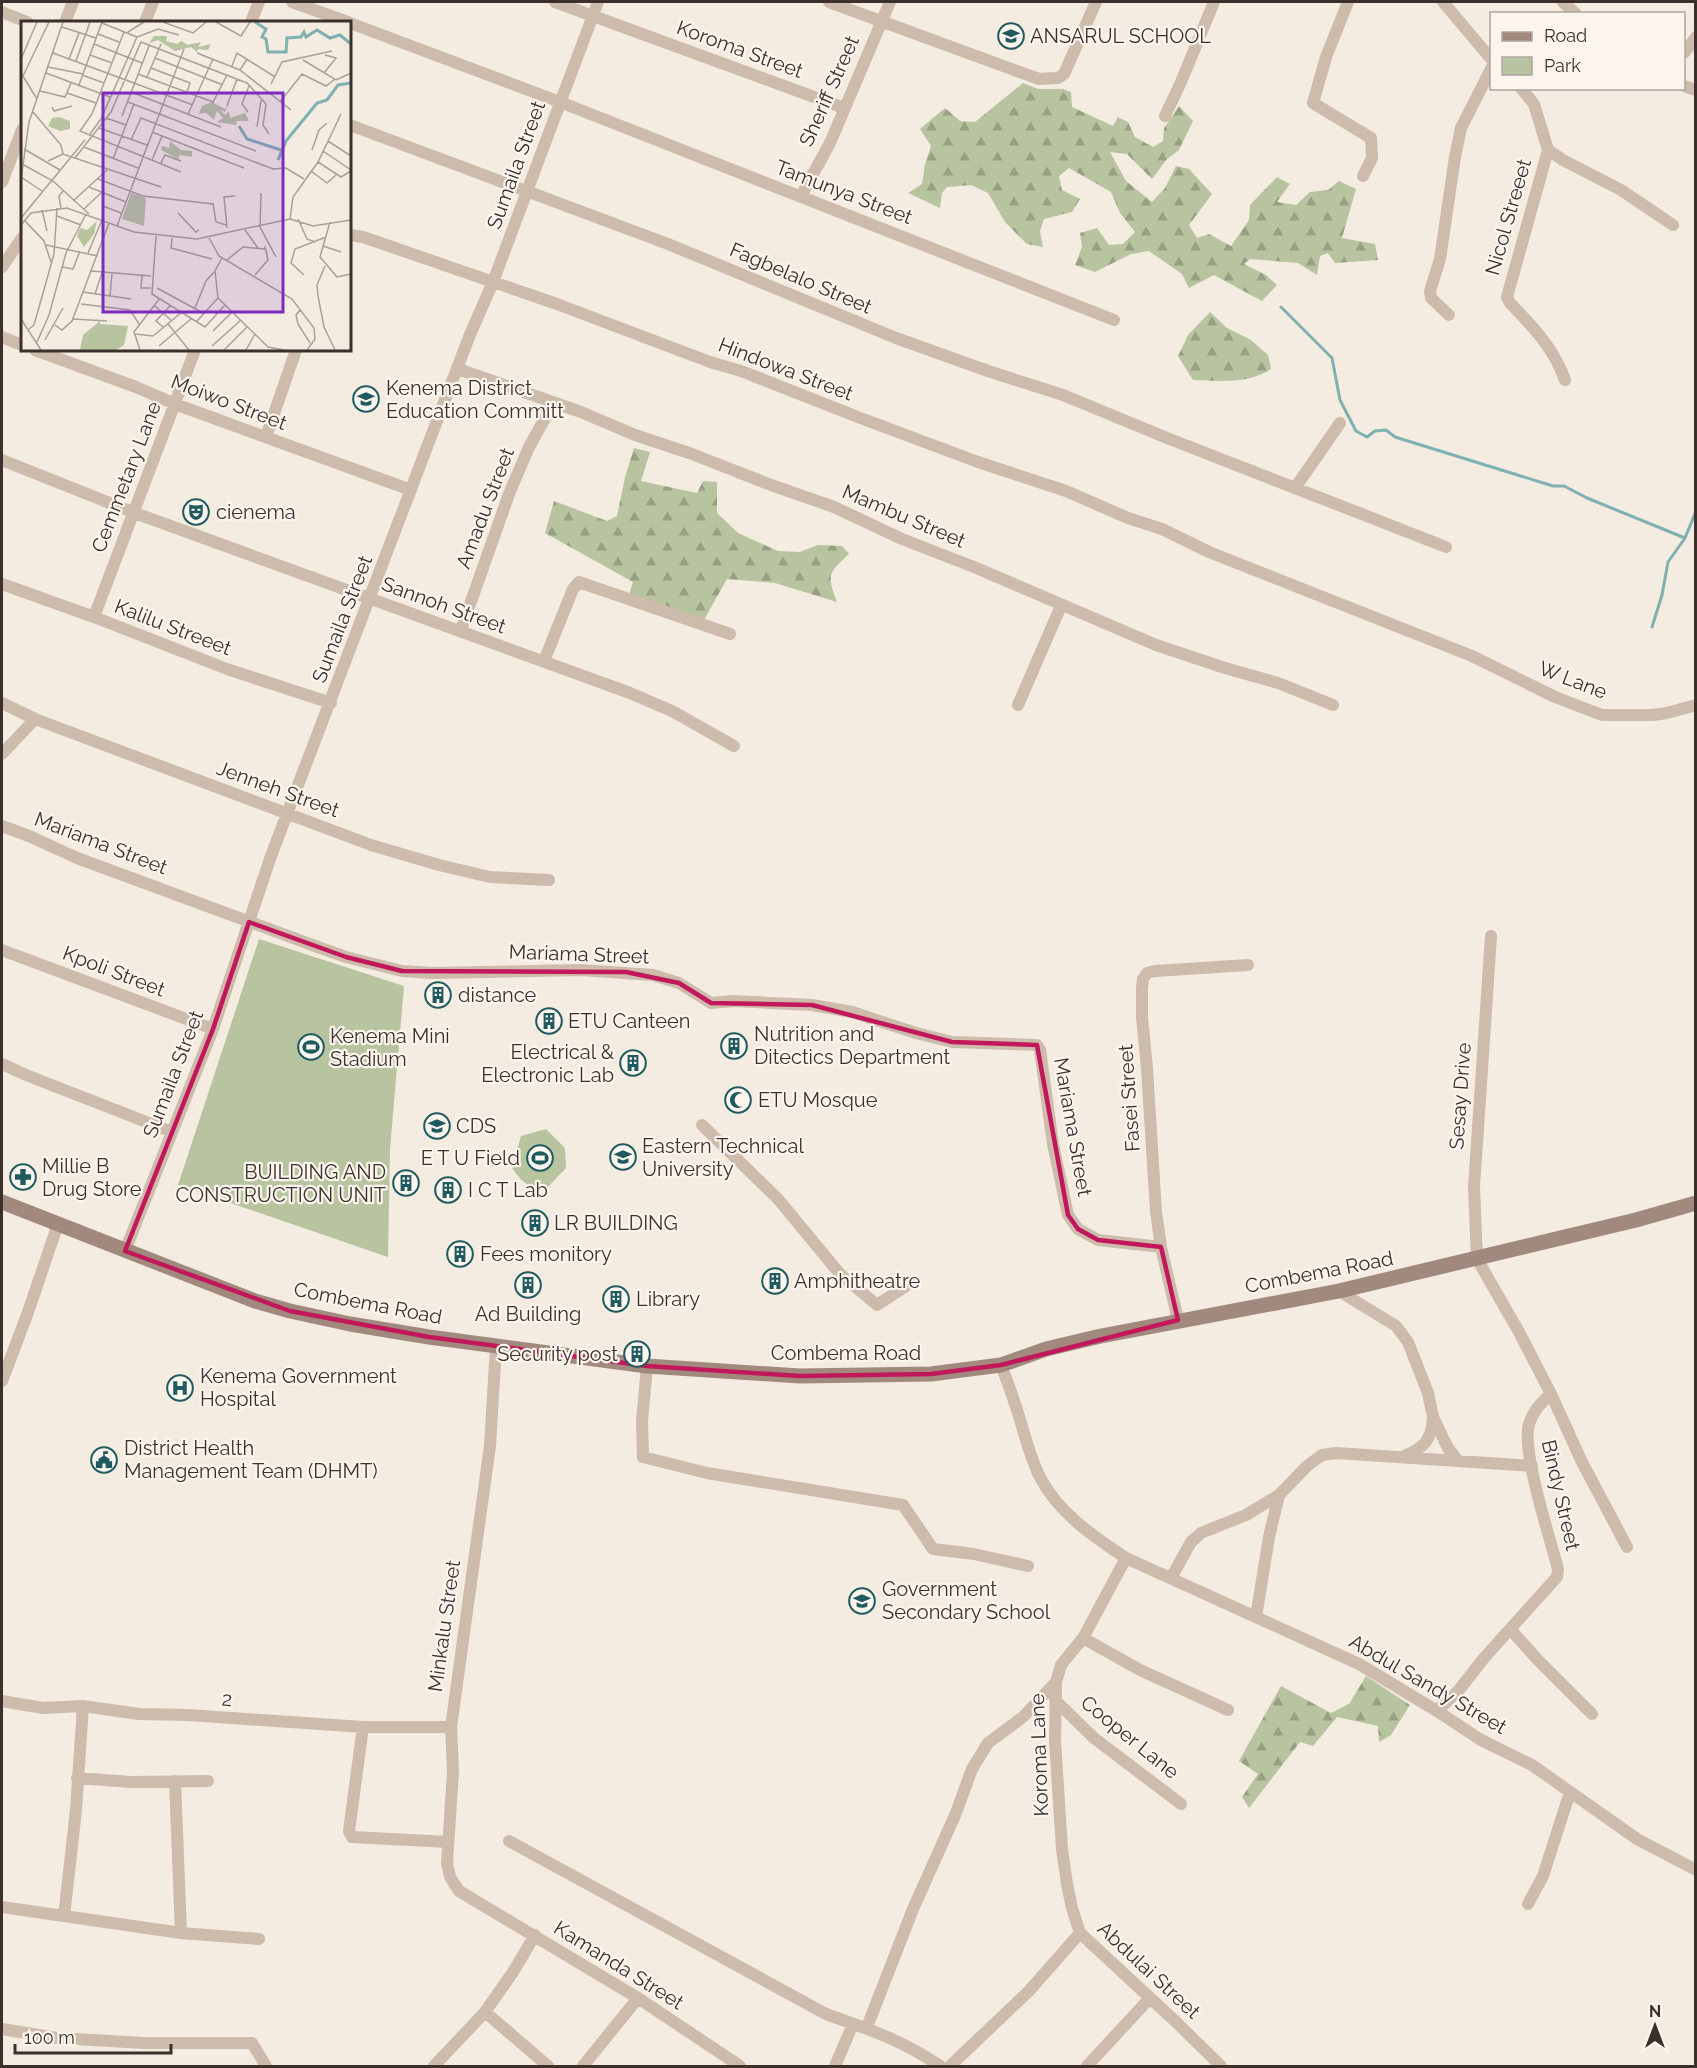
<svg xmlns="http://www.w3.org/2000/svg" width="1697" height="2068" viewBox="0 0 1697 2068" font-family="Raleway,sans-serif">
<defs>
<pattern id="forest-firs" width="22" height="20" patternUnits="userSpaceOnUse" patternTransform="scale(1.5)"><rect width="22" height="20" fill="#b8c4a0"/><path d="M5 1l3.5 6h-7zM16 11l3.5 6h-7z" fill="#97a083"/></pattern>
</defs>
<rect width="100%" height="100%" fill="#f4ebe1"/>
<path fill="#b8c4a0" d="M259 939 404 986 390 1149 388 1257 178 1185Z
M546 1129 565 1148 566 1168 547 1188C529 1190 522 1182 512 1168L521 1136Z"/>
<path fill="url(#forest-firs)" d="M1023 83 1038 89H1063L1071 92 1072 107 1113 126 1118 117 1128 122 1135 137 1153 147 1163 141 1164 128 1179 106 1193 121 1179 150 1167 159 1152 179 1127 154 1110 152 1126 181 1152 202 1165 188 1176 166 1189 169 1212 194 1189 225 1197 238 1209 234 1231 246 1249 220 1250 205 1277 177 1290 184 1277 202 1296 205 1310 192 1328 190 1339 181 1356 189 1342 238 1375 244 1378 260 1335 263 1328 253 1320 256 1317 275 1298 263 1250 259 1244 264 1266 275 1277 285 1262 301 1214 275 1189 288 1182 274 1149 251 1131 254 1095 272 1075 265 1082 247 1080 233 1097 228 1109 245 1123 244 1135 232 1120 213 1111 192 1069 168 1059 176 1062 190 1080 199 1072 212 1044 219 1040 231 1043 247 1027 244 1005 222 988 193 971 185 947 187 942 193 940 208 908 193 922 184 925 164 931 146 920 129 945 108 960 121 975 122Z
M1210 312 1227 328 1251 340 1268 355 1271 369C1250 384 1218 381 1193 380L1178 356 1188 335Z
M634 448 650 452 641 481 697 493 703 481 717 482V513L738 533 778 551 800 552 818 545 842 546 849 554C827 574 827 575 837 602L775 583 727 579 704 620 629 595 633 582 545 533 554 501 607 521 617 516 625 477Z
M1366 1676 1410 1705 1391 1735 1379 1742 1378 1726 1337 1717 1313 1746 1300 1742 1249 1808 1242 1797 1258 1774 1239 1761 1281 1686 1331 1713 1349 1704Z"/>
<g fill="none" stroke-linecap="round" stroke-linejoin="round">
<path stroke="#7fb0b2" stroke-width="3" d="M1281 307 1332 358 1340 400 1356 431 1367 437 1375 431 1386 430 1395 437 1553 486H1564L1587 498 1685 538
M1652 627 1662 595 1668 562 1685 538 1696 511"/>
<path stroke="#cdbbac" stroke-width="12" d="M292 2 348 22
M555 2 844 108
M829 2 1039 79 1058 78 1064 74 1096 2
M1348 2 1326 57 1313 103 1371 138 1372 158 1363 176
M1443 2 1492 60
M1563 2 1576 14
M2 12 27 22
M65 22 73 2
M145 22 153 2
M251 22 259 2
M350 23 560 102 1114 320
M1684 53 1696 37
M1684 86 1696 90
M1521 88 1534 104 1548 150 1507 297 1510 303C1533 327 1554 348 1565 380
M1165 116 1181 82 1214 2
M350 125 668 244 896 338 988 371 1063 395 1167 438 1446 547
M1548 150 1563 160 1621 190 1673 225
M2 182 22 130
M801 196 830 143 890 2
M350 235 363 237 557 304 710 362 741 371 863 419 978 462 1066 491 1128 518 1162 529 1209 552 1472 656 1555 697 1602 715H1653L1667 713 1696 705
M2 267 22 238
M1449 315 1431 298 1430 291 1440 259 1455 157 1461 128 1492 67
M2 337 22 345
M35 350 136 387 175 404 411 490
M458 369 581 412 635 435 692 454 771 485 834 507 902 539 974 567 1156 645 1225 668 1278 683 1333 705
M266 437 296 350
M2 460 135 513 630 693 672 711 734 746
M1295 488 1340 423
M2 584 94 617 227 669 331 703
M94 617 195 350
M461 630 509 494 529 447 553 404
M544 661 573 589 579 582 730 634
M2 703 35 719 371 845 439 865 490 877 549 880
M1018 705 1061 606
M2 754 35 719
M2 826 29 836 77 858 315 946 346 957 402 971 432 973 581 970 653 975 679 983 711 1003 733 1001 812 1005 852 1012 916 1033 952 1042 1037 1045 1040 1050 1053 1144 1068 1215 1078 1229 1098 1240 1161 1247
M1491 936 1474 1187 1477 1259 1519 1332 1551 1394 1582 1462 1627 1547
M2 950 213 1029
M2 1064 26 1075 172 1132
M702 1125 778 1199 840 1274 877 1305 906 1286
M125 1251 213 1029 271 856 469 337 493 282 598 2
M1339 1291 1396 1326 1408 1342 1428 1393 1433 1417 1448 1448 1458 1461
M1178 1320 1161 1247 1156 1212 1147 1068 1142 1017V988L1143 979 1147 973 1155 971 1248 965
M496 1346 490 1446 451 1727 453 1771 447 1863 450 1877 459 1891 638 1998 740 2066
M1001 1365C1006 1378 1011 1391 1015 1404 1024 1429 1028 1455 1041 1479 1059 1513 1094 1537 1126 1558L1359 1664 1437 1711 1481 1740 1532 1765 1637 1839 1696 1870
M647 1366 642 1421 643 1457 707 1473 903 1505 933 1549 974 1554 1028 1566
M2 1381 27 1315 58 1224
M1404 1456C1424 1448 1432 1440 1433 1417
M1126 1558 1083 1638 1061 1665 1056 1682 1055 1741 1062 1849 1067 1884 1072 1908 1080 1933 1175 2021 1221 2066
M1171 1578 1191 1542 1201 1533 1246 1515 1279 1495 1307 1466 1322 1455 1336 1453 1532 1466
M1256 1617 1269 1537 1279 1495
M1511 1630 1537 1659 1592 1714
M1083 1638 1140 1670 1228 1710
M1055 1700 1094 1738 1181 1804
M2 1701 43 1708 83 1706 139 1714 188 1715 363 1727H451
M1437 1711 1459 1690 1484 1658 1557 1577 1558 1569C1550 1538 1521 1450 1529 1424 1533 1411 1541 1402 1551 1394
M363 1727 349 1831 352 1837 448 1842
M77 1778 131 1782 208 1781
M175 1781 181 1933
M509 1841 826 2014C868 2029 902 2040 940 2066
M1528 1904 1543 1876 1570 1792
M2 1907 181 1933 259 1939
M64 1916 76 1810 83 1706
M485 2012 548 2066
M867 2027 913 1909 956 1813 972 1769 988 1743 1023 1717 1056 1682
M2 2029 57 2038 144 2043H252L266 2066
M434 2066 485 2012 513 1972 535 1935
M583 2066 638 1998
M835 2066 853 2024
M950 2066 1029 1991 1080 1933
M1087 2066 1150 1998"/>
<path stroke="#a18a7d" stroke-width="15" d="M2 1202 255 1301 290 1311 350 1324 429 1337 647 1366 800 1376 931 1374 1001 1365 1046 1349 1101 1336 1339 1291 1636 1220 1696 1203"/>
</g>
<path fill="none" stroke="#c2185b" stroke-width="4.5" stroke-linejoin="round" d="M249 922 346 957 402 971 626 972 679 983 711 1003 812 1005 952 1042 1037 1045 1068 1215 1078 1229 1098 1240 1161 1247 1178 1320 1001 1365 931 1374 800 1376 647 1366 429 1337 290 1311 125 1251 213 1029Z"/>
<defs>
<g id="school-ring" transform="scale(1.35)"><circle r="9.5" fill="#fbf5ee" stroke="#1f5a5e" stroke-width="1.5"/><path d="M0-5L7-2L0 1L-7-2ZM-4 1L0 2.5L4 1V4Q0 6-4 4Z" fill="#1f5a5e"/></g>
<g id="theatre-ring" transform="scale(1.35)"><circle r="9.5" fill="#fbf5ee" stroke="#1f5a5e" stroke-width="1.5"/><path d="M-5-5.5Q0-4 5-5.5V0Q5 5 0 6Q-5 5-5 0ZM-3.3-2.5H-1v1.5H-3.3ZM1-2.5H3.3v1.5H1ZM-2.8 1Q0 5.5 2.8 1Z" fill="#1f5a5e"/></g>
<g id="building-ring" transform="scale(1.35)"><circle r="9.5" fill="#fbf5ee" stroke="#1f5a5e" stroke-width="1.5"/><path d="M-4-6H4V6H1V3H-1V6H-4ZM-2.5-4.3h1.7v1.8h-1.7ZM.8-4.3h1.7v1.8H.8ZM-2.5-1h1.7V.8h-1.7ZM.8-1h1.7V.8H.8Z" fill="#1f5a5e"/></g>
<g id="stadium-ring" transform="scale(1.35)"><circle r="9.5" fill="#fbf5ee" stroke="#1f5a5e" stroke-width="1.5"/><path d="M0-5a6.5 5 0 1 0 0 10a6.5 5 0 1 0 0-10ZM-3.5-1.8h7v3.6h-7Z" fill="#1f5a5e"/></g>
<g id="mosque-ring" transform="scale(1.35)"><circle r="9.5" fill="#fbf5ee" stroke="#1f5a5e" stroke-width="1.5"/><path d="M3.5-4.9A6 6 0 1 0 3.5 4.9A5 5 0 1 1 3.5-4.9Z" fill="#1f5a5e"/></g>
<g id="university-ring" transform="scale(1.35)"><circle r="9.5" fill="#fbf5ee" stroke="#1f5a5e" stroke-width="1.5"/><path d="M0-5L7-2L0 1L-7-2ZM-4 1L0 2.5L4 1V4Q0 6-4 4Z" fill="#1f5a5e"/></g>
<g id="pharmacy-ring" transform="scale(1.35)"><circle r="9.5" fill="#fbf5ee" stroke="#1f5a5e" stroke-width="1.5"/><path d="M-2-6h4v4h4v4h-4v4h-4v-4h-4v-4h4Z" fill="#1f5a5e"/></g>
<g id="hospital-ring" transform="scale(1.35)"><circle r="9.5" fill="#fbf5ee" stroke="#1f5a5e" stroke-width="1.5"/><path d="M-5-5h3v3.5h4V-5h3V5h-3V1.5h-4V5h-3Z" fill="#1f5a5e"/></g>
<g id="civic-ring" transform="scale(1.35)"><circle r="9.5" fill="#fbf5ee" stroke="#1f5a5e" stroke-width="1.5"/><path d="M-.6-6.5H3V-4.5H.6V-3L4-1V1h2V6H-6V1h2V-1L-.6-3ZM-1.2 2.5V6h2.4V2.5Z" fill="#1f5a5e"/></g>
</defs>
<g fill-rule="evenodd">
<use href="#school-ring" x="1011" y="36"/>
<use href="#school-ring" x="366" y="399"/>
<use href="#theatre-ring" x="196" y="512"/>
<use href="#building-ring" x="438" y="995"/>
<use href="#building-ring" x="549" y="1021"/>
<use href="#building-ring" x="734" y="1046"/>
<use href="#stadium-ring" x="311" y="1047"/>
<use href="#building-ring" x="633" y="1063"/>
<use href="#mosque-ring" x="738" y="1100"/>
<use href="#university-ring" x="437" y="1126"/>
<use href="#university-ring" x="623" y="1157"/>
<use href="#stadium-ring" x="540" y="1158"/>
<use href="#pharmacy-ring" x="23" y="1177"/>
<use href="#building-ring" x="406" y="1183"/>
<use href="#building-ring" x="448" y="1190"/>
<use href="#building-ring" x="535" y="1223"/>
<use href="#building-ring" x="460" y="1254"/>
<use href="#building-ring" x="775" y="1281"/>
<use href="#building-ring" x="528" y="1285"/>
<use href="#building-ring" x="616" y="1299"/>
<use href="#building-ring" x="637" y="1354"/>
<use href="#hospital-ring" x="180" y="1388"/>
<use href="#civic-ring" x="104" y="1460"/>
<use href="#school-ring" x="862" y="1601"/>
</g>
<g text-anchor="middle" stroke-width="4.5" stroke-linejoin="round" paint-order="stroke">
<g font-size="20" fill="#3b302b" stroke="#fbf5ee" text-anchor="start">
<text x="1030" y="43">ANSARUL SCHOOL</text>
<text x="386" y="395">Kenema District<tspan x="386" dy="23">Education Committ</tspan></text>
<text x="216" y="519">cienema</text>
<text x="458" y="1002">distance</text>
<text x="568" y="1028">ETU Canteen</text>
<text x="754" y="1041">Nutrition and<tspan x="754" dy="23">Ditectics Department</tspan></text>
<text x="330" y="1043">Kenema Mini<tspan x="330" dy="23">Stadium</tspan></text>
<text x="614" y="1059" text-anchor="end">Electrical &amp;<tspan x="614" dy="23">Electronic Lab</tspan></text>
<text x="758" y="1107">ETU Mosque</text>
<text x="456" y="1133">CDS</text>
<text x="642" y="1153">Eastern Technical<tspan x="642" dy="23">University</tspan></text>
<text x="520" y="1165" text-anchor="end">E T U Field</text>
<text x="42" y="1173">Millie B<tspan x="42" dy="23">Drug Store</tspan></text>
<text x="386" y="1179" text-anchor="end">BUILDING AND<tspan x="386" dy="23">CONSTRUCTION UNIT</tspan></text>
<text x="468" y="1197">I C T Lab</text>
<text x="554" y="1230">LR BUILDING</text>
<text x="480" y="1261">Fees monitory</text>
<text x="794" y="1288">Amphitheatre</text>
<text x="636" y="1306">Library</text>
<text x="528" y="1321" text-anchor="middle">Ad Building</text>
<text x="618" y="1361" text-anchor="end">Security post</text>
<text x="200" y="1383">Kenema Government<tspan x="200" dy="23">Hospital</tspan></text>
<text x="124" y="1455">District Health<tspan x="124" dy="23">Management Team (DHMT)</tspan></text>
<text x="882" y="1596">Government<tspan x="882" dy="23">Secondary School</tspan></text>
</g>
<g font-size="20" fill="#3b302b" stroke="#fbf5ee">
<text transform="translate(740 49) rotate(20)" y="7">Koroma Street</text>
<text transform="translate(829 91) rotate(-66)" y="7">Sheriff Street</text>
<text transform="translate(516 165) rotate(-70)" y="7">Sumaila Street</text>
<text transform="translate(844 192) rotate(21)" y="7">Tamunya Street</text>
<text transform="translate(1508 217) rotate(-74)" y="7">Nicol Streeet</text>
<text transform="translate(801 278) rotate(23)" y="7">Fagbelalo Street</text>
<text transform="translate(786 369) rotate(21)" y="7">Hindowa Street</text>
<text transform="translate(229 402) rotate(21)" y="7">Moiwo Street</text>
<text transform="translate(126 477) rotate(-69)" y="7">Cemmetary Lane</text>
<text transform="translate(485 508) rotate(-69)" y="7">Amadu Street</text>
<text transform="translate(904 516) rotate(23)" y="7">Mambu Street</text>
<text transform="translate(444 605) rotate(20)" y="7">Sannoh Street</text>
<text transform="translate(342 619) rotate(-69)" y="7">Sumaila Street</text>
<text transform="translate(173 627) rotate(21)" y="7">Kalilu Streeet</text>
<text transform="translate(1573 680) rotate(21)" y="7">W Lane</text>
<text transform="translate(278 789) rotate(20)" y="7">Jenneh Street</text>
<text transform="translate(101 843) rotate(21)" y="7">Mariama Street</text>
<text transform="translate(579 954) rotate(2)" y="7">Mariama Street</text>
<text transform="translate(114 971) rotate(21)" y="7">Kpoli Street</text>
<text transform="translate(173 1074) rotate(-69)" y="7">Sumaila Street</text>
<text transform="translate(1460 1096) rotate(-86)" y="7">Sesay Drive</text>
<text transform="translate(1129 1098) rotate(-94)" y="7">Fasei Street</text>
<text transform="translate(1073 1127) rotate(80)" y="7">Mariama Street</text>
<text transform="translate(1319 1272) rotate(-11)" y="7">Combema Road</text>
<text transform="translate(368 1303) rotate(11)" y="7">Combema Road</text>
<text x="846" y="1360">Combema Road</text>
<text transform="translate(1561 1495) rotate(77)" y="7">Bindy Street</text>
<text transform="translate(444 1626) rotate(-82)" y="7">Minkalu Street</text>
<text transform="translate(1428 1684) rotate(30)" y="7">Abdul Sandy Street</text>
<text transform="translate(227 1699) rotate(5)" y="7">2</text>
<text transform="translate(1130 1737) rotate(39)" y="7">Cooper Lane</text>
<text transform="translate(1039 1755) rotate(-92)" y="7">Koroma Lane</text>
<text transform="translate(619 1965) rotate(32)" y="7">Kamanda Street</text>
<text transform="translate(1149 1970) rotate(43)" y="7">Abdulai Street</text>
</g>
</g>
<g transform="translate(21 21)">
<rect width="330" height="330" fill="#f4ebe1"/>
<path d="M38 96 49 100V108L39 110 27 105 31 97ZM110 172 125 177 123 205 101 198ZM79 300V303L107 305 103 324 95 329H59L62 314Z" fill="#b8c4a0"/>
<path d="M133 15H146L145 20 156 23 160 20 167 24 180 21 177 26 190 23 187 29 177 28 176 31 170 26 154 30 137 19 128 22ZM191 81 204 88 207 84 204 91 200 89 204 94 208 90 209 97 224 92 228 100H215L216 104 196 101 202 97 196 90 193 99 185 92 178 93 181 85ZM149 120 160 129 171 130V136L159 134 157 138 140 129 141 125 148 127ZM76 200 73 213 63 226 56 215 59 207 66 209Z" fill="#b8c4a0"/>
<path fill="none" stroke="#7fb0b2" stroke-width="3" d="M234 1 245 8 241 16 245 18 247 31H265L266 17 280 16 283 11 285 16 296 9 309 17 319 14 330 23M218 105 226 118 260 129M257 139 265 120 296 82 306 79 317 64 330 62"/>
<path fill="none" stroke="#aaa098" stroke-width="1.5" d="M142 1 172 12 185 1M195 1 220 15 229 1M81 2 116 16M41 6 75 17M103 11 71 93 59 110 160 151M107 11 123 1M77 13 98 21M73 23 121 42M32 32 172 84M176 32 219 49 226 38M69 34 91 42M134 37 202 64M0 38 16 1M48 38 58 12M282 39 315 59 330 52M55 40 69 1M211 45 216 32 254 56M27 46 62 53M130 47 169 62 166 71M219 49 270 89M0 52 16 78M25 52 89 76M303 52 315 37 304 34M117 53 192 81 206 54M61 54 83 62M2 55 28 1M126 56 140 23M250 63 261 41 311 30M58 64 81 1M19 70 44 76 50 62M110 71 200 106M46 72 75 82M107 81 235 130M259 81 281 53 305 65 314 58M206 85 216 58M31 86 33 90 51 85M12 91 40 124 42 133M227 91 221 83 228 65M167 93 192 38M101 95 128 25M85 97 105 104M236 106 240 79M78 107 126 124M131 111 223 147M69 113 80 98 116 16 137 8 158 14M110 119 120 97 252 148 265 147 283 158M307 120 330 135M63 126 117 147M3 128 39 149M291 129 298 109 306 102M302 130 330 149M54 137 90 91 120 21 226 62 245 83 242 104 248 113M92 138 113 83M131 139 141 115M27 140 42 133 140 166M297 141 320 156 330 150M140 142 144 134 160 140M1 143 32 160 68 193M290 150 306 162 315 154M0 156 21 170M77 158 122 175 192 183 195 201 205 204M0 159 8 101 42 1M68 166 105 181M240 172 239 206 255 236M52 180 86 149M82 185 100 192M40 187 38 175 42 170M63 188 80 172M21 189 26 210M157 192 175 211 178 209M36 195 60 204M0 197 64 119M269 198 272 176 297 141 320 93M277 198 286 218 294 221M3 199 23 220 30 241M309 201 299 236 316 256 330 253M0 204 10 192 46 187 113 211 176 218 269 198 292 205 330 199M96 205 163 28M206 207 203 176 214 175M224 209 237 227M135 215 131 273 184 306 204 284M151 217 150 227 191 238M188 217 198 235 271 278 293 307 294 318 286 329M25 224 77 235M302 225 320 231M67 232 81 199M206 239 222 226 244 228M304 245 296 264 297 275 303 306 314 329M41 246 52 248 59 230M70 250 130 255M234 254 247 239 244 225M283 254 270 242 274 228 305 216M121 255 120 267H130M136 267 182 292M62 271 110 278M74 273 81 252M89 275 91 253M197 277 247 326 263 329M197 277 194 250 201 237M60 283 109 289 118 303M134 285 151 300M174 287 185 260 194 250M279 289 275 294 277 303 289 322M0 298 20 329M52 298 86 300M176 300 197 277M147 303 168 329M34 304 41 309 51 300 88 202M142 306 135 300 150 284M8 308 13 304 33 233 36 187M192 310 211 291M114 313 132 315M132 315 161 291M24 319 42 287M16 321 28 294 45 232 65 193M138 325 170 298M191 325 220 299M119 329 113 311 139 277M203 329 226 306M225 329 234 313"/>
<path fill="#7b2cbf" fill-opacity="0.15" stroke="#7b2cbf" stroke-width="3" d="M82 72H262V291H82Z"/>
<rect width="330" height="330" fill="none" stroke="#3b302b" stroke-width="3"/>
</g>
<rect width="1697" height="2068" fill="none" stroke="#3b302b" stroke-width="6"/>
<rect x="1490" y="12" width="195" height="78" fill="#fbf5ee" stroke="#aea6a0" stroke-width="1.5"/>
<rect x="1502" y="32" width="30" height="9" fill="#a18a7d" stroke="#aea6a0" stroke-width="1.5"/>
<text x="1544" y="42" font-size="18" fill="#3b302b">Road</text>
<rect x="1502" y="57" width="30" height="18" fill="#b8c4a0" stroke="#aea6a0" stroke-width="1.5"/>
<text x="1544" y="72" font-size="18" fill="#3b302b">Park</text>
<g transform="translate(1655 2026)" stroke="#fbf5ee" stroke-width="4.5" paint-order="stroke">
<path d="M0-4.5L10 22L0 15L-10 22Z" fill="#3b302b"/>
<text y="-9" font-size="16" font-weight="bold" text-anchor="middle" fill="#3b302b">N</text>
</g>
<path d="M15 2044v9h156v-9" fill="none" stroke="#3b302b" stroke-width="3"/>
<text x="24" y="2044" font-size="18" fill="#3b302b" stroke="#fbf5ee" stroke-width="4.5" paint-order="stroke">100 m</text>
</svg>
